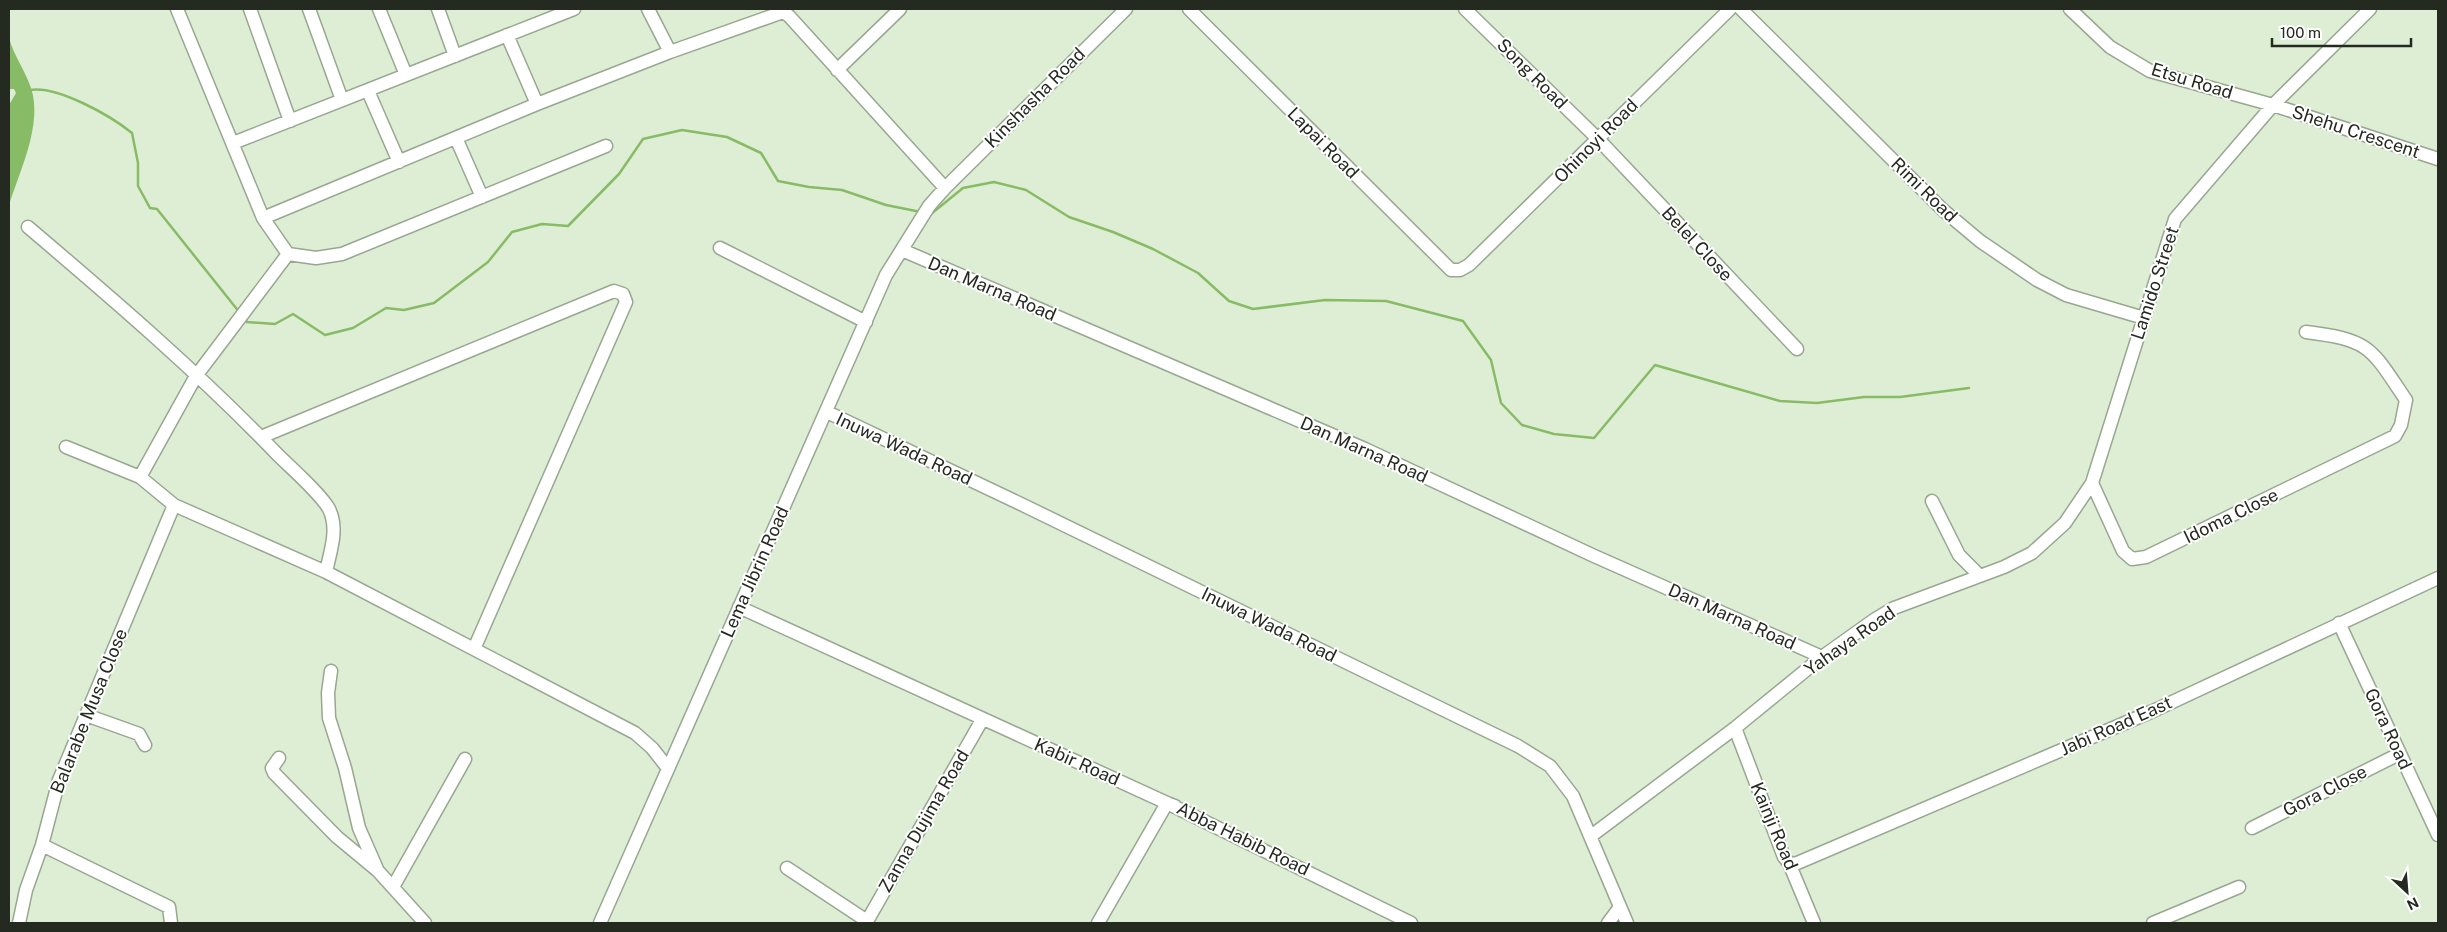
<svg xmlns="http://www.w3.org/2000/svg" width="2447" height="932" viewBox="0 0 2447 932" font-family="'Public Sans',sans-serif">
<rect width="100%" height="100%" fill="#deeed5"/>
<path fill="#87bb65" d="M9 38C14 56 25 70 31 88 43 124 20 170 9 205V105L16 93 14 89H9Z"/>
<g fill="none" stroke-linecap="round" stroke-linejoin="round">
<path stroke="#87bb65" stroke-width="2.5" d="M30 90C57 85 111 116 132 133L138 163V186L150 208 157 209 240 313
M931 214 963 188 994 182 1026 190 1069 217 1113 232 1153 249 1198 273 1229 301 1253 309 1325 300 1386 301 1463 321 1491 360 1501 403 1522 425 1554 434 1594 438 1655 365 1780 401 1817 403 1864 397H1900L1969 388
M245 319 247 322 275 324 293 314 325 335 353 328 386 308 404 310 434 303 488 262 512 232 542 224 568 226 619 174 643 139 682 130 727 137 761 153 778 181 809 187 842 190 886 205 921 212"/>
<g stroke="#98a790" stroke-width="15">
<path id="minor" d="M177 9 263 218 288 254 316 258 342 254 606 146
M250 9 290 121
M309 9 342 100
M379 9 406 75
M438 9 455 56
M1189 9 1451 270H1460L1469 265 1730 9
M1465 9 1598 139 1797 349
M1741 9 1943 210 1980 241 2037 280 2066 295 2144 318
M2070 9 2110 47 2150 71 2273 105 2438 159
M507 35 537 104
M837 70 900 9
M368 91 399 162
M456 138 482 197
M233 143 574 9
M945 188 1126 9
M263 218 537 104 670 52
M28 227C114 300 199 373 277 454 291 468 321 494 329 509 339 529 330 552 326 572
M720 248 866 322
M902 250 1365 449 1592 555 1822 657
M827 412 1025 506 1518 746 1550 766 1573 796 1627 923
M261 437 614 291 623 294 626 302 474 649
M66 447 140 477 174 505 326 572 635 733 652 748 667 767
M140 477 196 376 288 254
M2092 483 2123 551 2132 559 2146 557 2395 436 2401 425 2406 400C2371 348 2371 340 2306 332
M1932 501 1959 555 1980 576
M739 607 1167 803 1411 923
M2339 623 2438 835
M331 671 328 693 329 718 345 768 359 828 377 869
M86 715 139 734 145 745
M1735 728 1784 857 1789 863 1814 923
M279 758 272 768 274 773 337 837 378 871 425 923
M2252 828 2399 754
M1591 836 1735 728 1822 657 1874 620 1894 608 2004 567 2032 553 2065 523 2092 483 2175 219 2273 105 2370 9
M42 845 169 907 171 923
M1789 863 1795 864 2153 711 2438 578
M787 868 867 921
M393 887 465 759
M19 923 26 890 42 845 59 780 174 505
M600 923 886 275 929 206 945 188 789 16 783 12 670 52 648 9
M866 923 982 720
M1098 923 1167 803 1175 806
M1608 923 1620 907
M2153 923 2239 887"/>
</g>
<use href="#minor" stroke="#fff" stroke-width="12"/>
</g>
<g text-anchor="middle" stroke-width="4" stroke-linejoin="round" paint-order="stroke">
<g font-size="18" fill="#242a20" stroke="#fff">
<text transform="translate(1532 74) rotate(45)" y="6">Song Road</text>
<text transform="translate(2192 81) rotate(17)" y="6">Etsu Road</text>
<text transform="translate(1035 98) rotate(-45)" y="6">Kinshasha Road</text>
<text transform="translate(2356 132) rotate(18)" y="6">Shehu Crescent</text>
<text transform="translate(1596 141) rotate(-45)" y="6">Ohinoyi Road</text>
<text transform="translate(1323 143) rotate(45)" y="6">Lapai Road</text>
<text transform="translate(1924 190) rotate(44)" y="6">Rimi Road</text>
<text transform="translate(1697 244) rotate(47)" y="6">Belel Close</text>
<text transform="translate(2155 283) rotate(-72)" y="6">Lamido Street</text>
<text transform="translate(992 289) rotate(23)" y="6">Dan Marna Road</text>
<text transform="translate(904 449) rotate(25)" y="6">Inuwa Wada Road</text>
<text transform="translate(1364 450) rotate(24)" y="6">Dan Marna Road</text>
<text transform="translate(2231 516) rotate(-26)" y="6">Idoma Close</text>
<text transform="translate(755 572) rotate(-66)" y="6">Lema Jibrin Road</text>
<text transform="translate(1732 617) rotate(24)" y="6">Dan Marna Road</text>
<text transform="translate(1269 625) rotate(26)" y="6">Inuwa Wada Road</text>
<text transform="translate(1850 641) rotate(-35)" y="6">Yahaya Road</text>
<text transform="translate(89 711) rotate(-68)" y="6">Balarabe Musa Close</text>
<text transform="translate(2116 726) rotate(-24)" y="6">Jabi Road East</text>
<text transform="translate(2388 729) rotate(65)" y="6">Gora Road</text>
<text transform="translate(1077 762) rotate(24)" y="6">Kabir Road</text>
<text transform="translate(2325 791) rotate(-27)" y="6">Gora Close</text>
<text transform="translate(924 821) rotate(-60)" y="6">Zanna Dujima Road</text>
<text transform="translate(1774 826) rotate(67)" y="6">Kainji Road</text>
<text transform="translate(1243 839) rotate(26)" y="6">Abba Habib Road</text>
</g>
</g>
<rect width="2447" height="932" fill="none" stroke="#242a20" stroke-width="20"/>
<g transform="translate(2407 892) rotate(154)" stroke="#ffffff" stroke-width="4" paint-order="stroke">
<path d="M0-4L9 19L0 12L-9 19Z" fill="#242a20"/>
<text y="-8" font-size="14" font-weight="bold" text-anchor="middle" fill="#242a20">N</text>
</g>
<path d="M2272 38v8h139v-8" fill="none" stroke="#242a20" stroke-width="2.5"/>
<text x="2280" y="38" font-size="15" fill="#242a20" stroke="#ffffff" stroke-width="4" paint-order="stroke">100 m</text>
</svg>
